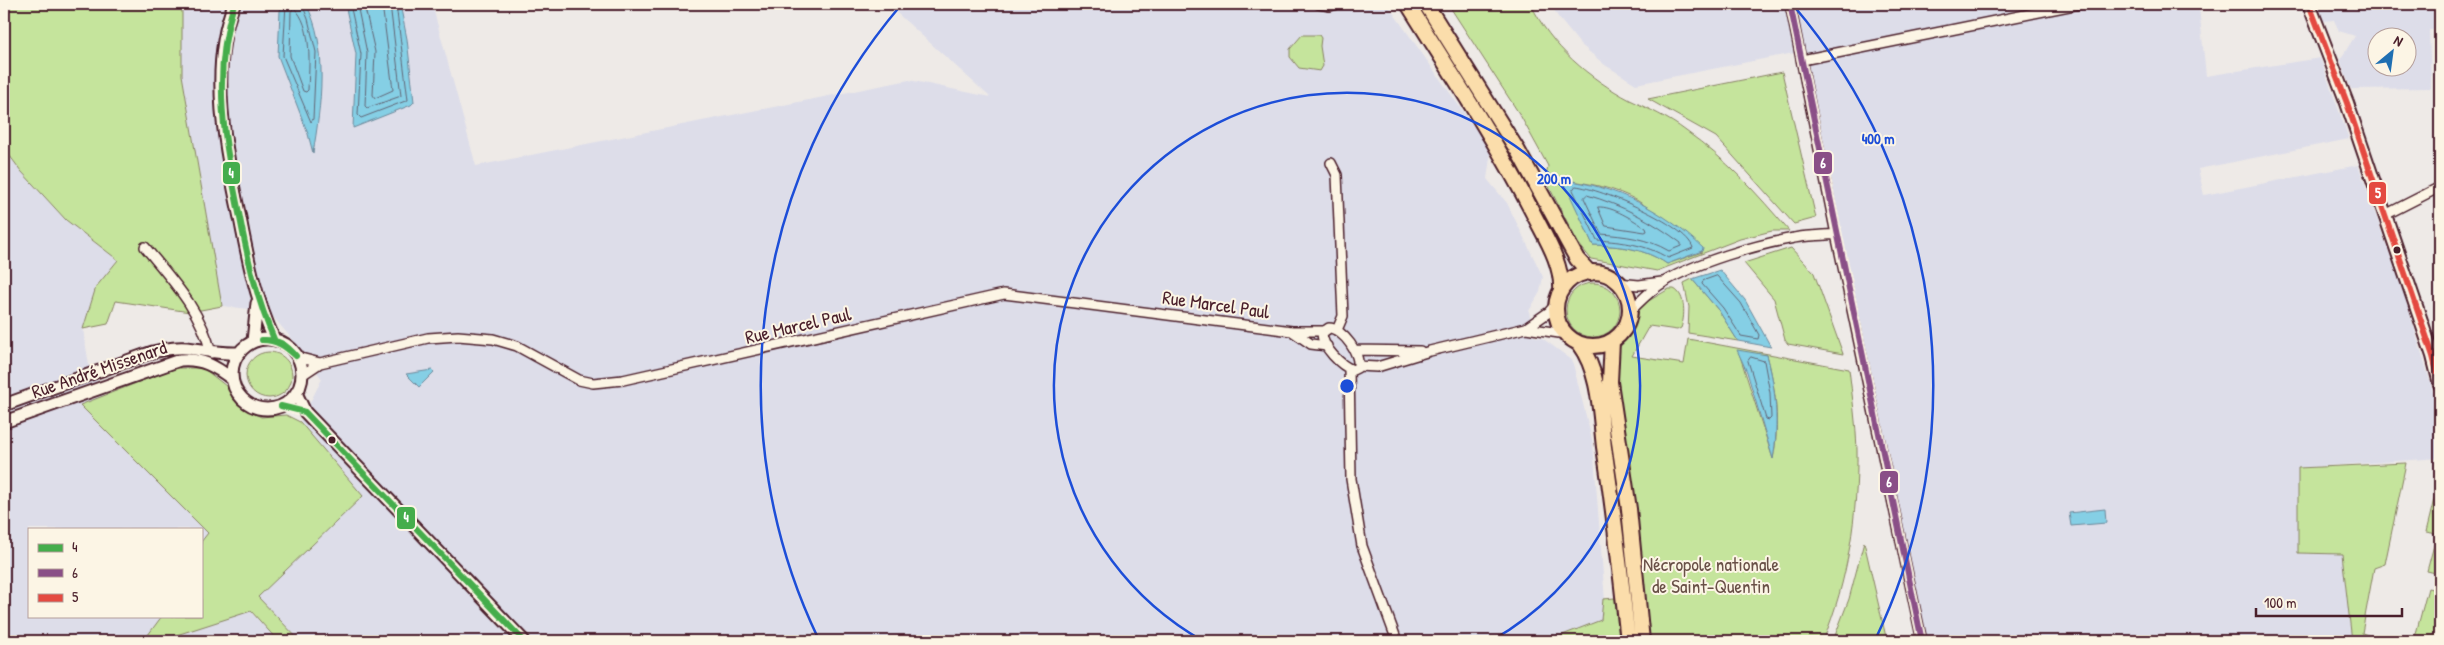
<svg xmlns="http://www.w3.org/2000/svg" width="2444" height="645" viewBox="0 0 2444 645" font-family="'Patrick Hand',sans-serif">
<rect width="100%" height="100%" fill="#eeeae7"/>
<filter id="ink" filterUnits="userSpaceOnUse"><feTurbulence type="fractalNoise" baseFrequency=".02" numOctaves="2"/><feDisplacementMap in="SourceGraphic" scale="10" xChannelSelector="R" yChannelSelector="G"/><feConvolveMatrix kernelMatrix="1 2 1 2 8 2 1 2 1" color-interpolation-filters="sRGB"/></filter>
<g filter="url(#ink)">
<path fill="#dddde9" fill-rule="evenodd" d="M182 4H432L476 166 909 80 990 97 887 4H1387L1491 151 1487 179 1507 203 1543 277 1540 292 1529 311 1533 336 1542 338 1572 360 1593 444 1608 641H300L266 606 251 612 278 641H4V148L21 171 66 220 118 260 96 287 83 329 89 365 107 401 362 496 300 422 322 379 299 347 268 311 222 306 182 75ZM29 529H201V616H29Z
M1551 4H2232L2199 7 2206 76 2320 58 2349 139 2198 169 2204 195 2358 165 2405 297 2440 415V458L2298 468V553L2342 554 2352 641H1918L1794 53 1636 84 1605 65 1580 44 1558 17Z
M2316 4H2440V30H2429L2431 88 2351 89 2340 60 2355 36 2339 31 2334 20 2323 21ZM2376 38H2406V68H2376Z"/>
<path fill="#c5e49c" stroke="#888264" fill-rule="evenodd" d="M4 4H182V75L222 306 190 312 116 301 108 324 83 329 96 287 118 260 66 220 21 171 4 148V91L7 88 4 85Z
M1448 4H1531C1550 46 1590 79 1630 100 1649 109 1669 118 1686 131 1726 159 1757 193 1789 231H1772L1740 239 1657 271 1591 259 1578 243 1545 179 1548 166 1520 115ZM1564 180C1588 183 1616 188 1638 201 1660 215 1681 235 1702 252L1667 264C1644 248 1620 246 1593 245Z
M1302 35H1319L1321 38 1320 46 1323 66 1320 71 1299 68 1290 57V49Z
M1782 72 1816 218 1794 224 1716 137 1648 99Z
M1791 248 1814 273 1843 354 1788 344 1785 340 1774 299 1744 263Z
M1692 279 1719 311 1738 341 1688 333 1689 307 1684 283Z
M1566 310a27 27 0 1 1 54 0a27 27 0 1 1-54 0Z
M1669 289H1674C1686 295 1685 317 1681 328L1677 330 1649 326 1632 356 1684 364 1688 339 1849 369C1852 395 1856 422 1857 449 1858 514 1848 581 1823 641H1648L1616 377 1619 348 1632 331 1639 310 1645 303ZM1739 353 1767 355C1776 389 1780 425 1773 459Z
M246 375a23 23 0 1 1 46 0a23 23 0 1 1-46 0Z
M175 368H203L226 386 238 405 261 417 286 415 300 422 363 496 258 597 300 641H278L251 611 158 641H147L145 639 162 616H201V542L208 533 80 405Z
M2406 463 2385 564 2374 568 2362 633 2385 641H2352L2342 554 2298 553V468Z
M2437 487 2440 488V574L2427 571 2437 534 2426 532Z
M1864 542 1886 637 1864 641H1833L1849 599Z
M2428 588 2440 591V641H2414Z
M1615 598 1619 641H1547L1601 620 1603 599Z"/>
<path fill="#85cfe5" stroke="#6d899b" d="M282 4H306C329 46 321 107 313 153L308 134 278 56 280 11Z
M345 4H400L407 39 414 102 411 105 353 128 356 54Z
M1563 180C1617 186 1664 211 1703 248L1702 251 1667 264C1644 248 1620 246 1593 245Z
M1720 270 1745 300 1771 347 1738 341 1719 311 1692 279Z
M1737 350 1767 355C1776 389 1779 424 1773 459L1747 372Z
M432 370 434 372 419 387 406 374Z
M2105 509 2106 523 2071 526 2069 513Z"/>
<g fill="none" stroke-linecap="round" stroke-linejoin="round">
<path stroke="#626575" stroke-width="1" d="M286 4 283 56 311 122 313 119 316 52 308 19 302 4
M350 4 361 54 358 115 361 118 408 100 396 4
M357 4 367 53 365 106 367 108 401 96 390 4
M364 4 375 52 373 95 375 98 393 90 382 4
M294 8C313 25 309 67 308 90L306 92 303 91 290 56 291 12Z
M1576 186C1601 189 1686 224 1693 248L1668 258C1645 244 1623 242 1597 240L1573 190Z
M1587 195C1622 205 1652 221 1681 243V246L1669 251C1647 238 1625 236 1601 234L1584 198Z
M1598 207C1613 206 1633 220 1646 228L1647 231 1645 232 1606 226Z
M1717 276 1741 303 1759 335 1758 339 1741 336 1723 308 1702 284 1703 281Z
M1751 357 1764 361 1770 393 1771 418 1769 420 1766 419 1748 361Z"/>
<g stroke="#4a1f2b" stroke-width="12">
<path id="minor" d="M1319 4 1330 6 1338 4
M1790 4 1836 234 1922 641
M1802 60 2079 4
M1331 163 1337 175 1343 316 1337 330
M2385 215 2440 187
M145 247C172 280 201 310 211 353
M1618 283 1639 285 1662 282
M1629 312C1641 301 1650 290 1664 282 1697 262 1755 245 1794 238 1807 235 1822 236 1836 234
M1329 328C1342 328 1363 356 1357 368L1353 370C1341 366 1322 347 1322 333Z
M1526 328 1566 334
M1292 331 1311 344 1327 346
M1354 350 1420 351
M297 357 320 363
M1358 366 1377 367 1430 351 1526 328 1549 312 1556 304
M1349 369 1351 479 1362 546 1397 641
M302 375 320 363 428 338 458 336 493 339 517 346 579 380 593 383 623 380 1004 294 1292 331H1323"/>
</g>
<g stroke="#4a1f2b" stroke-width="15">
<path id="tertiary" d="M234 4C208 69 226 152 240 218 248 260 256 300 274 339
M232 374a35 35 0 1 1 70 0a35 35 0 1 1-70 0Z
M253 341 257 303
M296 393 305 412 524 641
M4 405 144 355C158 350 172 347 187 348 205 350 220 354 238 353
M4 422 180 360C201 358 215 366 232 379"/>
</g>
<g stroke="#4a1f2b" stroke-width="16">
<path id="secondary" d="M2309 4 2347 103 2433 356 2440 384"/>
</g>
<g stroke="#4a1f2b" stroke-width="18">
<path id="primary" d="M1408 4C1451 73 1496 141 1533 213 1545 237 1563 264 1561 291
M1426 4 1518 151 1577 259 1590 273
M1556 309a37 37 0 1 1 74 0a37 37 0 1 1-74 0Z
M1612 341 1610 382 1629 509 1642 641
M1579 344C1600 372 1600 413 1604 447 1614 511 1621 576 1628 641"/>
</g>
<use href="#minor" stroke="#fcf5e5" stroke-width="9"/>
<use href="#tertiary" stroke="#fcf5e5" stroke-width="11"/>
<use href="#secondary" stroke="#fcf5e5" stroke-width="12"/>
<use href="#primary" stroke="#fbddab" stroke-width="14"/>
<g stroke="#fcf5e5" stroke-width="10">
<path id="bus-1" d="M234 4C211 78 225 144 240 218 248 260 257 300 274 339
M262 340C277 340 285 346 296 356
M262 340C278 339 286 344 296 356
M281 406 305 412 524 641"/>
</g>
<g stroke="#fcf5e5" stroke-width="10">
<path id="bus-2" d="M1790 4 1922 641"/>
</g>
<g stroke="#fcf5e5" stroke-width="10">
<path id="bus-3" d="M2309 4 2347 103 2433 356 2440 384"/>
</g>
<use href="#bus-1" stroke="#45ad4c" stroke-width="6"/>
<use href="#bus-2" stroke="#8a4f87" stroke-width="6"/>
<use href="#bus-3" stroke="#e44a41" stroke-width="6"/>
</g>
</g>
<g fill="none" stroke="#1d4ed8" stroke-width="2.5">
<path d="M1203 641A293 293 0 1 1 1491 641"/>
<path d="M818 638A586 586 0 0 1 901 5M1793 5A586 586 0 0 1 1876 638"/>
</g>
<g fill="#4a1f2b" stroke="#fcf5e5" stroke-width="2">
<circle cx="2397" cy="250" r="4.5"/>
<circle cx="332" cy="440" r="4.5"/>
</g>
<g text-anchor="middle" stroke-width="4" stroke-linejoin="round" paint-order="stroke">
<g font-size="19" fill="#4a1f2b" stroke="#fcf5e5">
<text transform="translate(1216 304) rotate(8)" y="7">Rue Marcel Paul</text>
<text transform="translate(798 325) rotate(-13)" y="7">Rue Marcel Paul</text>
<text transform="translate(99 369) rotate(-19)" y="7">Rue André Missenard</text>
</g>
<g font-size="19" fill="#695047" stroke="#fcf5e5">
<text x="1711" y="571">Nécropole nationale<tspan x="1711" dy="22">de Saint-Quentin</tspan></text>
</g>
</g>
<circle cx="1347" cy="386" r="8" fill="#1d4ed8" stroke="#fcf5e5" stroke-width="2.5"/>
<g font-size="15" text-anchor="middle" font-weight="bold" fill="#1d4ed8" stroke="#fcf5e5" stroke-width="4" stroke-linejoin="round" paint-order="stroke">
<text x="1878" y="144">400 m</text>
<text x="1554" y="184">200 m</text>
</g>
<g stroke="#fcf5e5" stroke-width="2">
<rect x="1813" y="151" width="20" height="24" rx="5" fill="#8a4f87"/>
<rect x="222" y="161" width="19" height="24" rx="5" fill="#45ad4c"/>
<rect x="2368" y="181" width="19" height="24" rx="5" fill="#e44a41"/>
<rect x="1879" y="470" width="20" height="24" rx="5" fill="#8a4f87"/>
<rect x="396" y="506" width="20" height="24" rx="5" fill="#45ad4c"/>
</g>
<g font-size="14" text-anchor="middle" font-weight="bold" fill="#fff">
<text x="1823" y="168">6</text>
<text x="231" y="178">4</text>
<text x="2378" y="198">5</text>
<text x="1889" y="487">6</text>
<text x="406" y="522">4</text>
</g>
<rect width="2444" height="645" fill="none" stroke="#fcf5e5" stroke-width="20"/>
<rect x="10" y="10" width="2424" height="625" fill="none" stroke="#4a1f2b" stroke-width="2" filter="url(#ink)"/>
<rect x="28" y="528" width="175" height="90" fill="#fcf5e5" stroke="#b59f9b"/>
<rect x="38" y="544" width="25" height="8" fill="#45ad4c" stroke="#b59f9b"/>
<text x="72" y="552" font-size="15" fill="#4a1f2b">4</text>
<rect x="38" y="569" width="25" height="8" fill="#8a4f87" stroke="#b59f9b"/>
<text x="72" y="578" font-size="15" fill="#4a1f2b">6</text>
<rect x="38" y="594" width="25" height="8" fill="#e44a41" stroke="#b59f9b"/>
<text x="72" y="602" font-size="15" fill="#4a1f2b">5</text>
<g transform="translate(2392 52) rotate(29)"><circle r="24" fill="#fcf5e5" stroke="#b59f9b"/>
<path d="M0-4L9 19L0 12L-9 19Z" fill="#1f6fb2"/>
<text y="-8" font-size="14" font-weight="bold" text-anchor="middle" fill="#4a1f2b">N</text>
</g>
<path d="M2256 608v8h146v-8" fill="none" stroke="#4a1f2b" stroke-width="2.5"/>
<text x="2264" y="608" font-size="15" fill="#4a1f2b" stroke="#fcf5e5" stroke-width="4" paint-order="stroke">100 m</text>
</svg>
